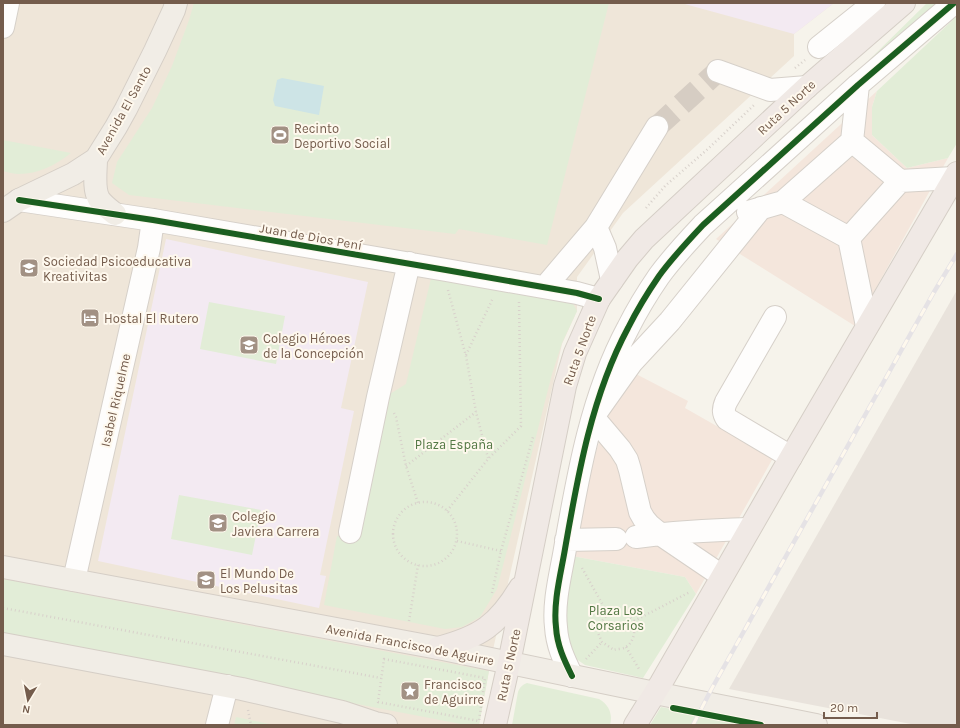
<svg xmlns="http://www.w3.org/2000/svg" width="960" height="728" viewBox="0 0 960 728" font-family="Karla,sans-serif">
<rect width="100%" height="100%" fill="#f6f3eb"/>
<path fill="#efe6d9" d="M3 3H834L794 34V56L623 213 577 277V311L562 344 492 654 479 725H3Z"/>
<path fill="#f4e6dc" d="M877 91 872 107V135L907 168 948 158 855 326 716 239Z
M636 374 688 401 685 408 773 458 696 594 685 577 572 556 591 465 615 398Z"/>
<path fill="#e9e3dc" d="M957 290V725H916L729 689Z"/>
<path fill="#f3eaf2" d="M681 3H834L794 34Z
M166 239 368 282 341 408 354 411 320 575 326 576 319 608 98 561Z"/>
<path fill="#e2edd7" d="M194 3H609L547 245 459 229 455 234 129 195 112 183 117 162 152 108 172 66 189 20Z
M927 3H940L875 62 869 60Z
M957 16V143L948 158 907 168 872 135V107L877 91Z
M3 140 71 153C56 165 38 174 19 174 14 174 8 172 3 171Z
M432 274 571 300 577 311 562 343 552 374 497 589 480 617 462 627 445 629 324 605 337 536 357 539 385 397 406 384Z
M209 302 285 316 276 364 200 349Z
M179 495 261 510 252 555 171 539Z
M572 556 685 577 696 594 643 678 585 665 569 654 563 636Z
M3 579 489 671 479 725H466L3 636Z
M527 683 531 684 599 699C609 705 613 714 610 725H512L518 692C520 687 522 685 527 683Z
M661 707 755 725H650Z
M236 717 274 725H234Z"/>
<path fill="#cde4e6" d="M282 78 324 86 319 115 275 106 273 100 277 80Z"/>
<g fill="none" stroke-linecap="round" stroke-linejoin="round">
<path stroke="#d6cdc3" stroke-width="22" stroke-dasharray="22 11" stroke-linecap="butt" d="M657 127 718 71"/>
<g stroke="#d6d0c9" stroke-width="24">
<path id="minor" d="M3 27 8 3
M819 47 874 3
M718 71 770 90 807 87
M852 141 900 181
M19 200 153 220 446 270 577 293 599 299
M783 202 849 238
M748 212 783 202 852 141 858 85
M612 280 605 248 596 227 657 127
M545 287 596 227
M775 317 726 402C723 409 723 413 727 419L791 457
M867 326 849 238 900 181 954 178
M350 532 378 397 409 263
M636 537C674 532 711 530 749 529
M566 540 616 539
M722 576 660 534 649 525 644 519 640 512 630 470 627 460 620 449 593 417 632 362 670 321 761 208
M74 580 149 248 153 220
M572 676C564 660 557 645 556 627 553 602 561 573 565 549 578 474 592 395 628 328 637 310 648 292 659 276 672 258 688 241 703 225L858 85 954 3
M217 725 227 686"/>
</g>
<g stroke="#d5cec6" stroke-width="24">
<path id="major" d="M96 159C96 170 93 189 99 199 103 205 110 210 115 214
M3 211 19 200 73 174 96 159 116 127 126 109 155 51 174 10 176 3
M3 567 438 648 655 693 816 725
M3 644 242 689 342 712 375 723 386 725"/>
</g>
<g stroke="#d5cec6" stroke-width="24">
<path id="highway" d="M438 648C480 637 498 625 520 588
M495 725 509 663 565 386 575 353 599 299 627 259 644 239 807 87 904 3
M635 725 661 683 791 457 957 173"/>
</g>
<path stroke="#d8d1cb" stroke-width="2.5" stroke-dasharray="1 3" stroke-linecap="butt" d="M795 68 805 60
M646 208 665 186 709 148 754 105
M448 290 466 356 476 412 488 458
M466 355 493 298
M394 413 396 417 406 466 418 503
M406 466 476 412
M393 534a32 32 0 1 1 64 0a32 32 0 1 1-64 0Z
M447 511 488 459 521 426 519 301
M457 541 501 551
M582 568 608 614
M492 593 501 551 533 437
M3 608 381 678
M616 612 626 614 634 621C635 630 635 641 626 647 623 649 617 649 614 650L602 642 598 633 600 623 608 614Z
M409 621 418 565
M634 621 690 592
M626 647 639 669
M384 659 485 678 479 721 378 702Z
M586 659 602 642
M248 710 251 725"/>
<use href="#minor" stroke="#fefdfc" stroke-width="22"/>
<use href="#major" stroke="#f1ede6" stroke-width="22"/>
<use href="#highway" stroke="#f0e9e5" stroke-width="22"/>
<g stroke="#e5e2e5" stroke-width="4.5">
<path id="rail" d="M693 725 711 690 934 292 957 254"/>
</g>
<use href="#rail" stroke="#fef8ed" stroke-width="3" stroke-dasharray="9" stroke-linecap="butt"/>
<g stroke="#fef8ed" stroke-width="8">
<path id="cycleway" d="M19 200 153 220 446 270 577 293 599 299
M572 676C564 660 557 645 556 627 553 602 561 573 565 549 578 474 592 395 628 328 637 310 648 292 659 276 672 258 688 241 703 225L858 85 954 3
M673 708 761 725"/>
</g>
<use href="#cycleway" stroke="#1b5e20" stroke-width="6"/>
</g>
<defs>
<g id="stadium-square" transform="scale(1)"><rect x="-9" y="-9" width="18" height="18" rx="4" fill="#a29184" stroke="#fef8ed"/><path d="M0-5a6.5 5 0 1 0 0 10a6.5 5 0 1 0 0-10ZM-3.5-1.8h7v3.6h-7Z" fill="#fff"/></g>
<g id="school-square" transform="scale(1)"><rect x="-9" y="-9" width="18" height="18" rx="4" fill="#a29184" stroke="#fef8ed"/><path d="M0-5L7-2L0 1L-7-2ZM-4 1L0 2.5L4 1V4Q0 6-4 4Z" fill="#fff"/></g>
<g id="hotel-square" transform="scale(1)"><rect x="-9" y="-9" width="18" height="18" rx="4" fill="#a29184" stroke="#fef8ed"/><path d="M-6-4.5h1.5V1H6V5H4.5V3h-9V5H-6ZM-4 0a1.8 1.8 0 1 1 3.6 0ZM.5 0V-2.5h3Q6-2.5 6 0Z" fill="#fff"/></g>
<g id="sight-square" transform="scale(1)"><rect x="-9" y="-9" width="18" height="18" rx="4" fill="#a29184" stroke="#fef8ed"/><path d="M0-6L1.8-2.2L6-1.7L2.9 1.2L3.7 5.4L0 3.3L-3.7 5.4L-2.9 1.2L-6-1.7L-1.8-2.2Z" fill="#fff"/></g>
</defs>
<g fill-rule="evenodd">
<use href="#stadium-square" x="280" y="135"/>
<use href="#school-square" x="29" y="268"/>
<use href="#hotel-square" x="90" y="318"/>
<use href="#school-square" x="249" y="345"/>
<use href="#school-square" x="218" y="523"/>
<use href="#school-square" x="206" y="580"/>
<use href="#sight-square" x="410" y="691"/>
</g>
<g text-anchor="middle" stroke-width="4" stroke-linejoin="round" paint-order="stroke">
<g font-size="13" fill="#745c4c" stroke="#fef8ed">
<text transform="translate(786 107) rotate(-43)" y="5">Ruta 5 Norte</text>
<text transform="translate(123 110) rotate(-61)" y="5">Avenida El Santo</text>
<text transform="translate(311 236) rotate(10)" y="5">Juan de Dios Pení</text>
<text transform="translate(579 350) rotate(-70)" y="5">Ruta 5 Norte</text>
<text transform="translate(115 400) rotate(-77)" y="5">Isabel Riquelme</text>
<text transform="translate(410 644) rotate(11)" y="5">Avenida Francisco de Aguirre</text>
<text transform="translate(508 665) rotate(-78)" y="5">Ruta 5 Norte</text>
</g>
<g font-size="13" fill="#745c4c" stroke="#fef8ed" text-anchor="start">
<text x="294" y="133">Recinto<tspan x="294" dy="15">Deportivo Social</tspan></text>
<text x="43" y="266">Sociedad Psicoeducativa<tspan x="43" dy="15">Kreativitas</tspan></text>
<text x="104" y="323">Hostal El Rutero</text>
<text x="263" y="343">Colegio Héroes<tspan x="263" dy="15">de la Concepción</tspan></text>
<text x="232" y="521">Colegio<tspan x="232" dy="15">Javiera Carrera</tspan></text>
<text x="220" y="578">El Mundo De<tspan x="220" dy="15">Los Pelusitas</tspan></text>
<text x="424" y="689">Francisco<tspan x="424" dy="15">de Aguirre</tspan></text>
</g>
<g font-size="13" fill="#537844" stroke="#fef8ed">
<text x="454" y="449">Plaza España</text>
<text x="616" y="615">Plaza Los<tspan x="616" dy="15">Corsarios</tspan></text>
</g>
</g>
<rect width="960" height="728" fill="none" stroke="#745c4c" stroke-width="8"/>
<g transform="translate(28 700) rotate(190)" stroke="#fef8ed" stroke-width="3" paint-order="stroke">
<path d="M0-3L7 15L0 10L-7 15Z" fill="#745c4c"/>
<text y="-6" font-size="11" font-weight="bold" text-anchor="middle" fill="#745c4c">N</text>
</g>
<path d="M824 712v6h53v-6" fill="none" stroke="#745c4c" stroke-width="2"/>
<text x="830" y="712" font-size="12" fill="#745c4c" stroke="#fef8ed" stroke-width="3" paint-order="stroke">20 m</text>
</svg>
